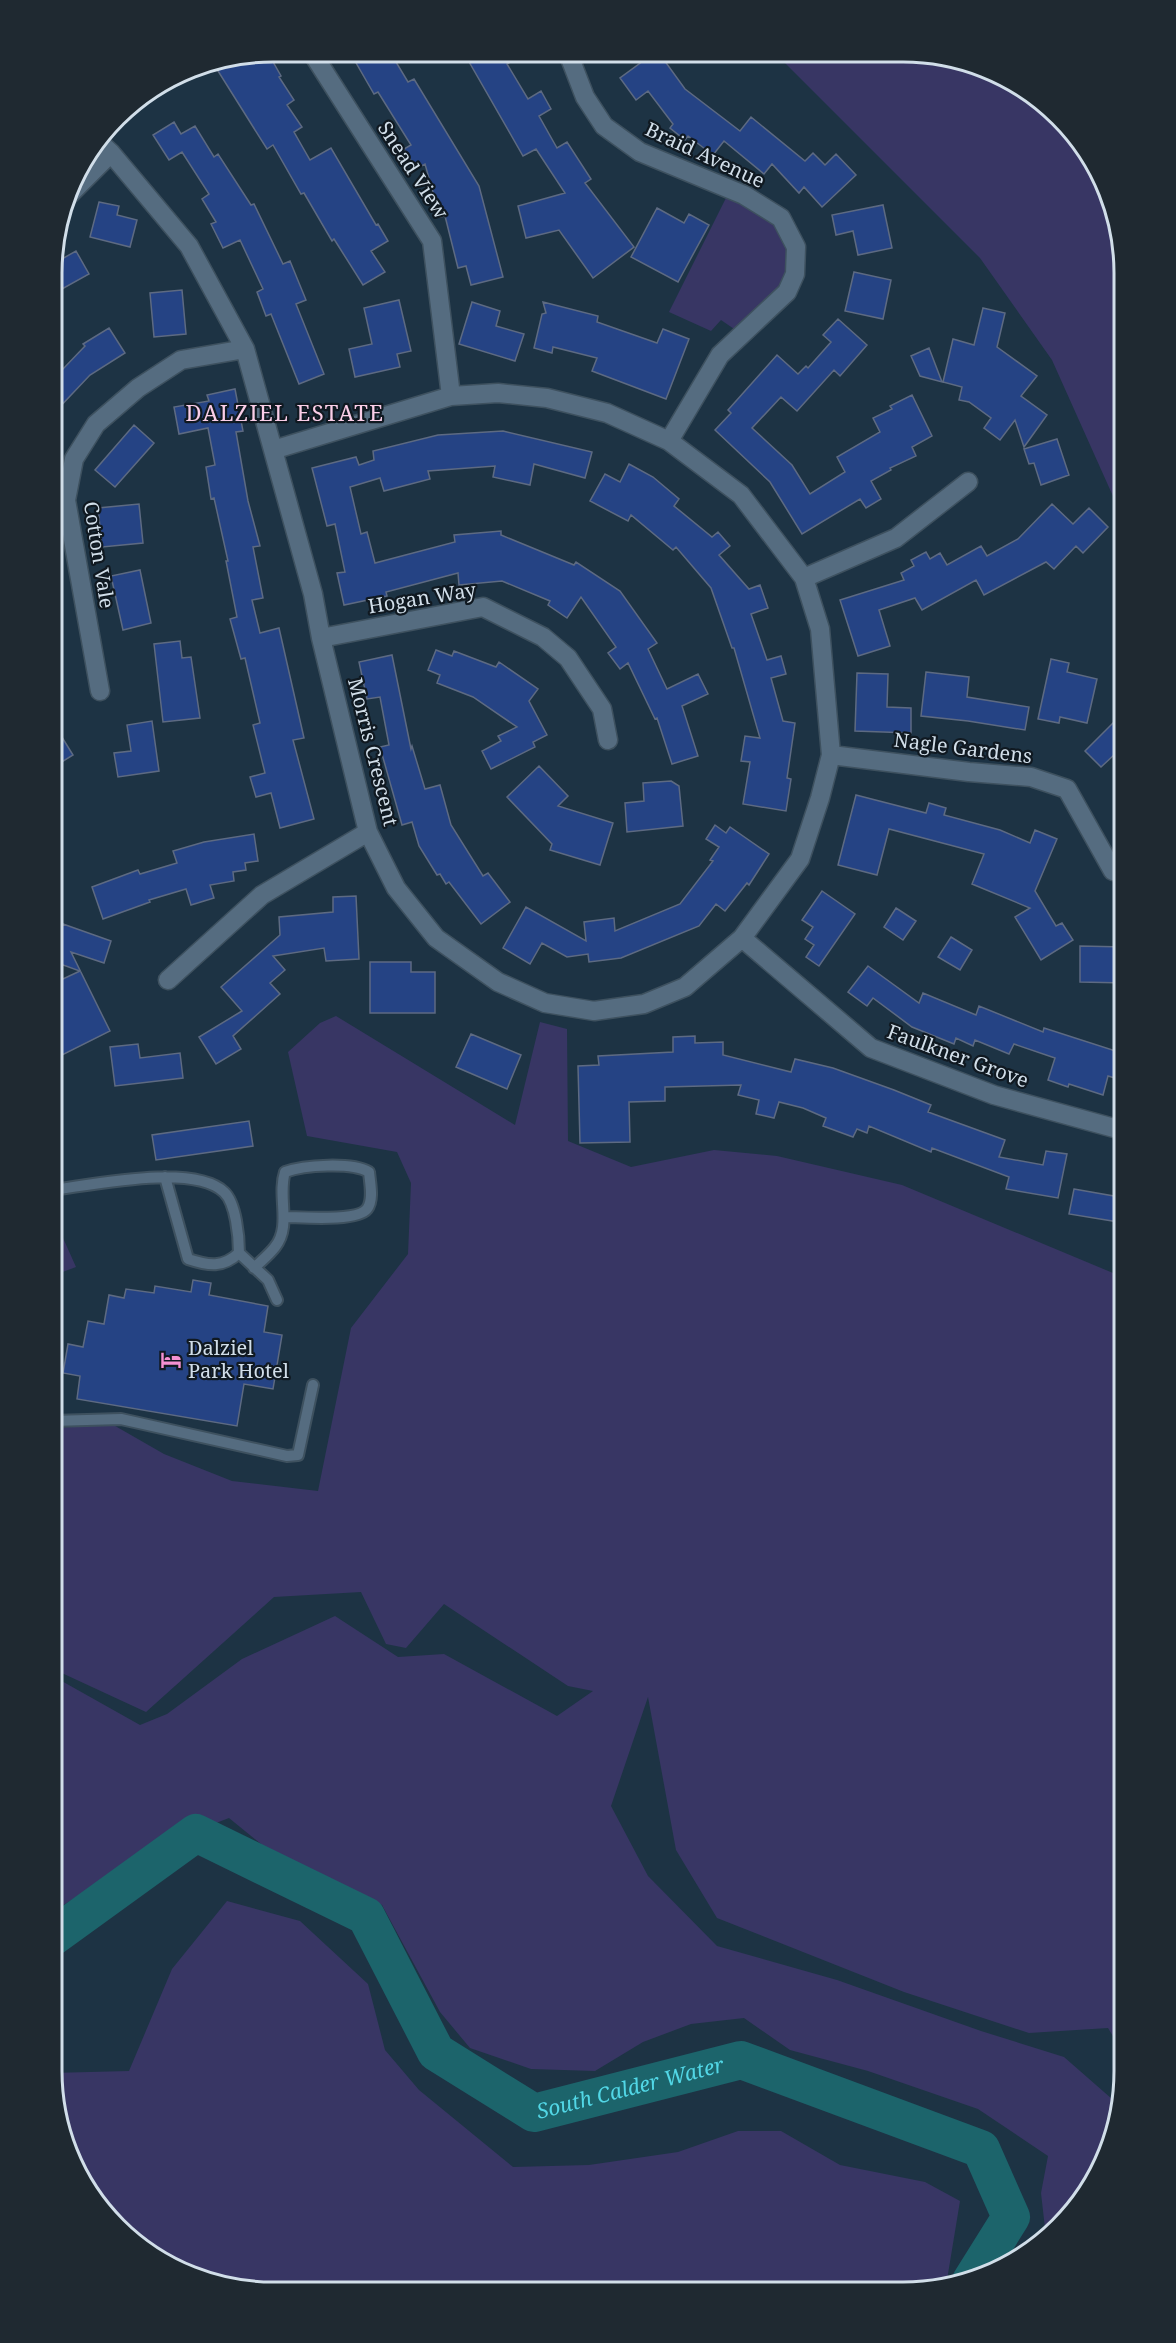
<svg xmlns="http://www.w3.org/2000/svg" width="1176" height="2343" viewBox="0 0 1176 2343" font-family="'Noto Serif',serif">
<rect width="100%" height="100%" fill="#1d3344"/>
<path fill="#383664" d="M776 54 947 55 1001 74 1049 106 1088 149 1113 201 1125 272V523L1052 360 980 258Z
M729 192 774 221 788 245 789 269 781 289 737 331 721 320 711 331 669 312Z
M336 1016 515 1125 540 1022 567 1029 568 1141 631 1167 714 1150 777 1156 902 1185 1125 1278V2056L1108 2028 1029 2033 904 1992 717 1918 676 1850 648 1697 611 1806 648 1876 717 1946 837 1980 981 2031 1064 2057 1120 2106 1108 2155 1079 2206 1046 2237 1041 2193 1048 2156 978 2109 868 2071 790 2050 744 2018 691 2024 643 2042 595 2071 531 2069 470 2048 440 2012 382 1905 282 1861 229 1818 156 1846 51 1913V1675L140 1725 167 1714 242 1659 335 1616 398 1657 444 1654 557 1716 593 1691 568 1686 444 1604 406 1648 386 1644 361 1592 274 1597 146 1712 51 1668 52 1428 73 1427 103 1419 164 1454 232 1481 318 1491 351 1328 408 1254 411 1183 397 1152 307 1136 288 1052 320 1023Z
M52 1229H59L76 1267 52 1276Z
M227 1901 300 1921 368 1984 385 2050 419 2090 513 2167 589 2165 678 2152 738 2131H781L840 2165 925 2182 960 2201 947 2280 939 2286 904 2292 243 2290 175 2269 127 2237 88 2193 63 2142 51 2073 129 2071 172 1969Z"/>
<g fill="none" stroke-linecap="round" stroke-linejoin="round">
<path stroke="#1c646b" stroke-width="38" id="s1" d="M51 1938 196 1833 366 1916 436 2052 534 2113 741 2060 981 2149 1011 2217 971 2281"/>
</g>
<path fill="#254384" stroke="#5d6a82" stroke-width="1.5" d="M371 52H390L408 82 414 79 479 186 503 277 471 285 466 266 458 268 445 216 440 217 425 164 416 169 404 149 411 145 378 92 374 94 355 61Z
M481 52 526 53 507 64 528 99 541 91 551 109 539 116 557 148 567 142 591 179 585 183 634 247 593 278 559 230 526 238 518 206 565 193 536 149 523 156 468 60Z
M268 53 281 76 279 77 294 100 287 105 302 127 294 132 310 160 331 148 376 225 378 224 388 241 371 251 385 272 363 285 334 239 332 241 304 193 301 194 273 145 267 149 213 63 243 57 248 64Z
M654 53H659L685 89 740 131 751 117 805 161 813 153 825 165 836 154 856 175 822 207 804 187 799 193 772 164 764 174 724 141 713 155 688 136 685 140 670 128 673 124 648 91 636 100 620 78Z
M174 122 181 134 195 126 214 157 218 154 251 205 254 204 283 264 290 261 306 300 296 304 324 374 299 384 271 314 266 316 257 292 263 289 240 240 223 248 211 224 216 222 202 199 209 194 182 152 169 160 153 135Z
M99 202 119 206 117 215 137 220 130 247 90 237Z
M883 205 892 248 858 255 853 231 836 235 832 215Z
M657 208 684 223 689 214 709 225 678 282 631 257Z
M76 251 89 274 53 294V264Z
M854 272 891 280 883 319 845 311Z
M182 290 186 334 154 337 150 293Z
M399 300 411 351 397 354 400 367 355 377 349 349 372 344 364 308Z
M472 302 500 311 496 326 524 334 515 361 459 344Z
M543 302 598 316 597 322 657 343 663 329 689 339 666 399 592 371 597 358 553 347 552 353 534 348 542 314 546 313Z
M983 308 1005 313 997 347 1037 376 1021 396 1047 415 1024 447 1015 420 1000 440 984 428 991 418 969 402 959 400 962 387 943 382 953 339 974 345Z
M838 319 867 345 840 376 834 370 797 411 781 397 752 428 792 465 810 494 845 472 837 457 880 432 873 418 892 409 890 406 912 395 932 436 912 447 916 456 890 468 891 470 871 481 881 499 866 508 860 499 802 534 770 482 715 430 731 413 728 410 777 355 798 374 806 366 808 368 831 342 823 335Z
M109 328 125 353 90 375 53 414V359L63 369 85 346 83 344Z
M929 348 942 382 920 376 911 356Z
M235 389 243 431 236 432 248 501 260 546 253 547 263 598 252 600 260 633 279 628 304 738 293 740 314 819 280 828 271 793 256 797 250 777 265 773 253 725 260 723 245 658 241 659 230 619 237 617 226 561H228L214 498 211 499 206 467 215 465 208 428 179 434 174 407 209 401 207 395Z
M134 425 154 443 115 487 95 470Z
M503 431 592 452 585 478 534 464 530 485 493 477 495 466 428 471 430 479 384 491 380 478 350 487 361 534 367 532 375 563 455 542 454 535 501 531V535L574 565 576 562 620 591 657 643 648 649 667 689 698 674 708 694 682 706 698 756 672 764 657 718 655 719 628 663 620 669 608 653 616 647 581 597 567 618 548 605 550 601 502 581 459 585 458 573 386 592 387 596 344 605 337 573 345 572 335 524 327 526 312 468 356 457 359 465 374 460 373 451 438 435Z
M1057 439 1069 475 1041 485 1034 463 1029 464 1024 449Z
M629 464 653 477 679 499 674 506 712 537 718 532 730 546 719 555 749 589 760 585 768 608 751 614 767 660 781 656 786 674 771 678 783 721 795 723 787 778 791 779 786 811 743 804 750 762 741 761 745 736 760 738 734 648H732L711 588 676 547 673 550 631 515 628 521 590 501 605 474 620 482Z
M139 504 143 543 102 547 98 508Z
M1052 504 1073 524 1089 508 1108 527 1083 553 1076 546 1054 569 1046 562 984 595 976 580 922 610 915 598 879 610 890 646 858 656 840 600 904 580 901 573 914 566 911 560 926 552 930 559 940 553 947 565 981 546 987 556 1018 539Z
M140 570 151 623 123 630 111 576Z
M180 641 182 658 191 657 200 718 163 722 154 644Z
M436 650 452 656 454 651 496 667 499 662 538 689 529 701 547 735 533 742 535 747 491 769 482 751 501 741 498 736 517 727 473 697 437 683 440 675 428 670Z
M392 655 411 749 412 746 425 789 440 785 451 825 483 876 488 873 510 902 481 924 449 882 446 884 440 874 437 875 419 846 412 822 402 825 380 747 389 745 380 697 367 699 359 662Z
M1051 659 1069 663 1067 672 1097 679 1087 723 1060 717 1059 723 1038 719Z
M926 672 969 677 967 697 1029 707 1025 730 968 721 921 716Z
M857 673 888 674 887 707 911 708V733L855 731Z
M1125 711V765L1114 755 1101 767 1085 751Z
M52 721 73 755 52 768Z
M152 721 159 771 118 777 114 753 131 751 127 725Z
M539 766 568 796 558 806 613 823 600 865 550 850 552 844 507 797Z
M671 781 679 786 683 826 627 832 625 803 644 801 643 783Z
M856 795 926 813 929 803 946 808 944 815 1000 830 1030 843 1035 830 1057 839 1035 891 1056 926 1062 923 1073 940 1041 960 1015 917 1030 908 972 884 984 854 889 829 877 875 838 865Z
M715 825 726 833 730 827 769 854 749 885 747 883 725 911 716 904 699 926 621 958 589 962 588 954 567 957 542 943 530 964 503 948 526 907 586 941 584 922 614 918 615 931 680 904 713 861 710 860 719 847 706 839Z
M254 834 258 861 245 863 246 870 233 872 234 881 210 885 214 898 191 905 186 889 149 900 150 902 103 919 92 887 138 870 140 874 177 863 173 851 204 842Z
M822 891 855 914 819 966 806 957 814 945 805 939 813 927 802 920Z
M356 896 359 959 326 961 324 948 273 956 285 970 270 983 280 994 233 1036 241 1049 216 1064 199 1037 242 1011 221 987 280 935 279 917 333 912V897Z
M896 908 916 921 903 940 884 927Z
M63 924 111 941 104 963 71 952 110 1031 60 1056 52 1041V984L80 971 52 961Z
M951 937 972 950 960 970 938 957Z
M1080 946 1125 947V983L1080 982Z
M370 962H411V972H435V1013H370Z
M868 966 919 1003 923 993 976 1015 979 1006 1043 1032 1044 1028 1125 1054V1081L1108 1076 1103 1095 1069 1084 1068 1087 1048 1080 1055 1058 1014 1044 1009 1054 975 1040 973 1046 956 1038 954 1044 912 1027 873 998 867 1006 848 992Z
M471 1034 521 1055 507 1089 456 1067Z
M695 1036V1043L723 1042V1055L791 1072 795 1059 833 1068 894 1090 931 1105 928 1112 1005 1140 999 1157 1043 1165 1046 1151 1067 1154 1058 1198 1006 1189 1009 1177 932 1148 931 1152 869 1126 867 1133 857 1129 853 1137 823 1126 826 1118 803 1108 779 1102 774 1118 756 1114 759 1100 738 1095 741 1085 665 1087V1101L629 1102 630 1142 580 1143 578 1066 599 1065 598 1056 673 1052V1037Z
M138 1044 140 1058 180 1053 183 1078 115 1086 110 1047Z
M249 1121 253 1146 156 1160 152 1135Z
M1074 1189 1125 1198V1223L1069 1214Z
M193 1280 211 1283 209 1295 268 1306 264 1332 282 1335 273 1389 244 1384 237 1426 77 1399 80 1376 63 1373 68 1344 83 1347 88 1321 104 1324 109 1295 124 1298 126 1289 154 1293 155 1286 191 1292Z"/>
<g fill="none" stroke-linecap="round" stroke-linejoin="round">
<g stroke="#3e515f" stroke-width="14">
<path id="lane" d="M52 1190C92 1185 193 1163 224 1192 236 1203 239 1237 239 1253 223 1268 209 1266 188 1259L165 1177
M239 1253 268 1280 277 1300
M254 1268C261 1261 269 1255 275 1247 292 1226 277 1196 285 1172 304 1165 352 1162 369 1172 370 1183 374 1200 367 1209 357 1222 300 1217 284 1217
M52 1421 121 1419 287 1456 298 1455 313 1385"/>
</g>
<g stroke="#3e515f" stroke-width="21">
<path id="street" d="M311 51 432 241 451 396
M568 53 585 97 604 126 640 152 744 195 781 218 796 247 795 274 787 292 720 355 669 441
M99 142 111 153 189 246 245 349 313 594 321 638 368 832 396 888 436 938 498 982 545 1003 594 1011 644 1004 685 987 742 938 800 859 820 798 831 755 820 629 804 578 741 495 669 441 607 413 547 398 498 393 451 396 273 450
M67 197 111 153
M804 578 896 538 968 482
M321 638 483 607 543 637 568 658 602 709 608 740
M100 691 66 500 74 459 96 424 138 388 181 360 245 349
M831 755 969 772 1031 777 1067 789 1113 871
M742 938 871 1048 994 1095 1125 1131
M168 980 262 895 368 832"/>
</g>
<use href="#lane" stroke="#556c80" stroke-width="10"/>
<use href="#street" stroke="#556c80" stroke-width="18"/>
</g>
<defs>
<g id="hotel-bare" transform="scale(1.62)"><path d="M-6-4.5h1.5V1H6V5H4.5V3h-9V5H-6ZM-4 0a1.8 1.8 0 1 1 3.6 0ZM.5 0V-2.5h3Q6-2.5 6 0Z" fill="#f591d2" stroke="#101921" stroke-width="2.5" paint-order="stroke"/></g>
</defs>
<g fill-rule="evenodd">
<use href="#hotel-bare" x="171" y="1360"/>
</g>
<g text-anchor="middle" stroke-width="4.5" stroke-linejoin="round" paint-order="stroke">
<g font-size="20" fill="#d1dee9" stroke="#101921">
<text transform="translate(705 155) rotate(25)" y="7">Braid Avenue</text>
<text transform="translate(413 170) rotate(57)" y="7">Snead View</text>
<text transform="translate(99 555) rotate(81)" y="7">Cotton Vale</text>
<text transform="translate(422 598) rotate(-9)" y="7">Hogan Way</text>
<text transform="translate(963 748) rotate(7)" y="7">Nagle Gardens</text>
<text transform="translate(373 752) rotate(76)" y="7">Morris Crescent</text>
<text transform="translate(958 1056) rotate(20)" y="7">Faulkner Grove</text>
</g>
<g font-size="20" fill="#d1dee9" stroke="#101921" text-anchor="start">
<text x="188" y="1355">Dalziel<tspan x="188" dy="23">Park Hotel</tspan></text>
</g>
<g font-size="21" font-style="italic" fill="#52d7e6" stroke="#101921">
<text dy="7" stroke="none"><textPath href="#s1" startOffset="736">South Calder Water</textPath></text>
</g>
<g font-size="22" letter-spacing="1.5" fill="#facee8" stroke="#101921">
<text x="285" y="421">DALZIEL ESTATE</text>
</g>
</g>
<path d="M0 0H1176V2343H0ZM273 62H903A211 211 0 0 1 1114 273V2071A211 211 0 0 1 903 2282H273A211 211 0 0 1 62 2071V273A211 211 0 0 1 273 62Z" fill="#1f2931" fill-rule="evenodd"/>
<path fill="none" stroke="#d1dee9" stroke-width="3" d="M273 62H903A211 211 0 0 1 1114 273V2071A211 211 0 0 1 903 2282H273A211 211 0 0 1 62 2071V273A211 211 0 0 1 273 62Z"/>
</svg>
